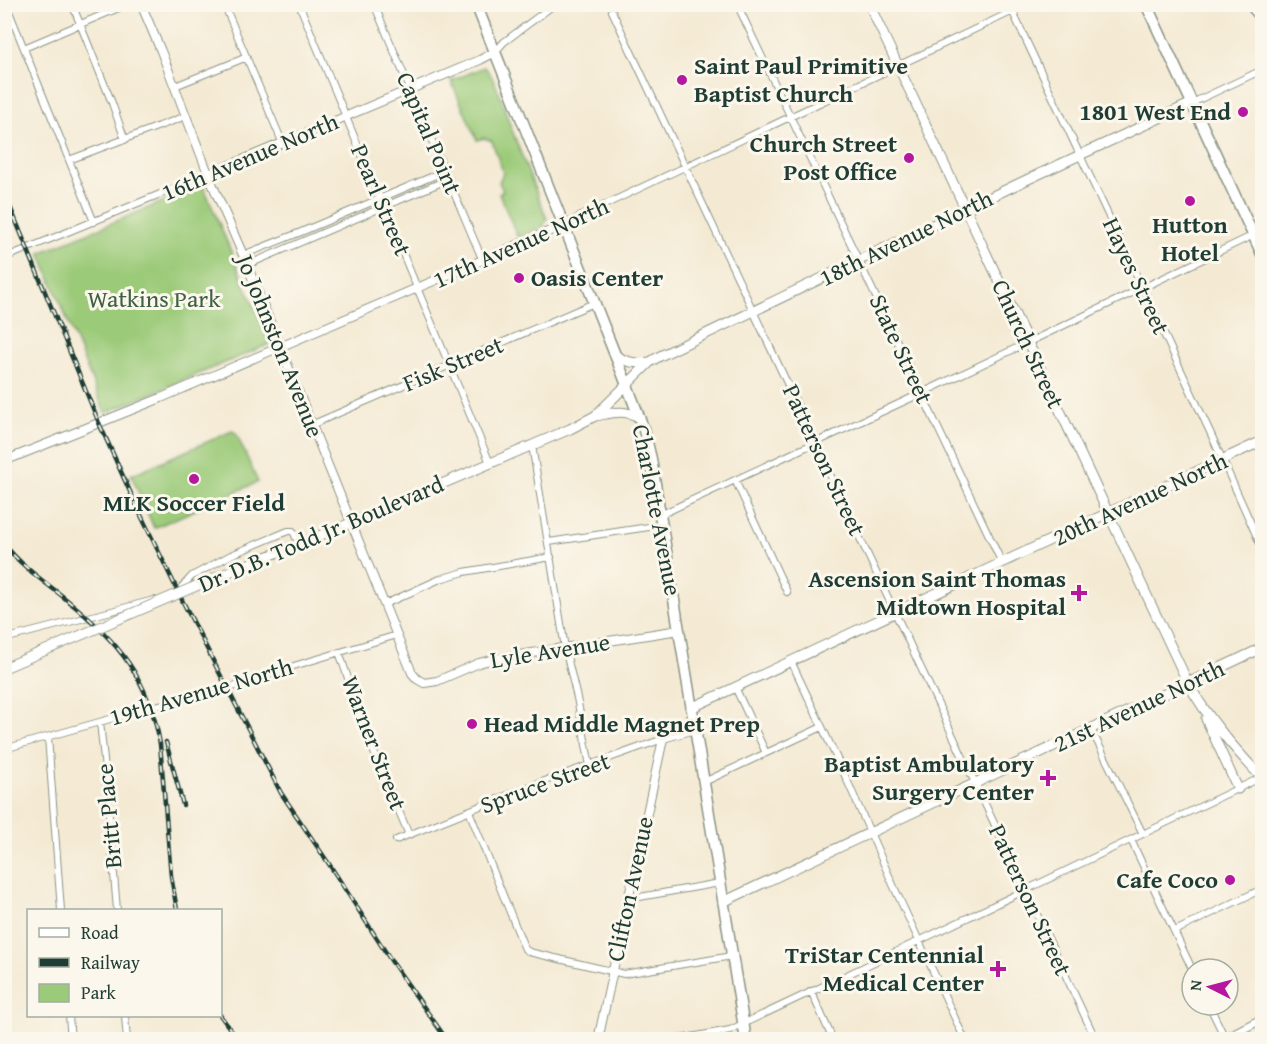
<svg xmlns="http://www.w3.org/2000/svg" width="1267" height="1044" viewBox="0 0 1267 1044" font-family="'Gentium Book Plus',serif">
<rect width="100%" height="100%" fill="#fbf7ec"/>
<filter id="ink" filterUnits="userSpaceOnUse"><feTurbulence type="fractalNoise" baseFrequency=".0167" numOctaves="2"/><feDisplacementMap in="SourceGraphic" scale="12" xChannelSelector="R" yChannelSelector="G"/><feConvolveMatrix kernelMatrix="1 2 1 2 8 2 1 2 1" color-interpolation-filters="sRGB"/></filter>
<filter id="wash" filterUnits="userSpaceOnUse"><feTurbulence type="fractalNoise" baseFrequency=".008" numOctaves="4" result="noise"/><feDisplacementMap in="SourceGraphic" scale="24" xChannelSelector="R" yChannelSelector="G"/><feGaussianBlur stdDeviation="1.35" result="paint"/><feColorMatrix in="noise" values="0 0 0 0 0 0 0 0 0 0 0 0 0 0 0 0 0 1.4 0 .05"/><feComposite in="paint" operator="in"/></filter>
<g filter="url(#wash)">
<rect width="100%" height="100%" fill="#f4ead4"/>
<path fill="#9bca78" stroke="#5d8456" stroke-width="1.5" d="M484 67C496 75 505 113 511 127 522 158 535 188 547 219L543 227 518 238 499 193 503 191 499 182 503 173 492 141 484 138 477 140 451 81Z
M203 185 270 344 105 413 40 253Z
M232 431 236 433 258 482 154 528 131 475Z"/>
</g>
<g filter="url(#ink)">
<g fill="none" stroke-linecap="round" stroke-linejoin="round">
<g stroke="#8a9484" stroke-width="8">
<path id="minor" d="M6 4 94 222
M72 4 112 103 125 140
M224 4 283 144
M299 4 490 463
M374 4 483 261
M737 4 1002 563
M1009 4 1210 432 1262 548
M612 11 1096 1040
M24 48 128 4
M495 52 504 42 555 4
M175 86 247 57
M1192 103 1262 70
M69 160 186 116
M564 225 577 218 1028 4
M243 255 301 232 445 171
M4 258 209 174
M247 265 449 179
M311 425 594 303
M532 445 565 648 577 698 590 766
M735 480 787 592
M660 515 922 393 1262 231
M549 542 662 525
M178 591 192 576 231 555 288 531H293L299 544
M385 604 440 579 464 572 551 557
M4 639 154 600
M339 652 371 745 409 835
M791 661 847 780 894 887 965 1040
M735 687 766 753
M100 722 106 779 117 910
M1091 729 1143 834
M48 737 61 910
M4 749 156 706 244 684 277 671 397 635
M704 782 822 727
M469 811 522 942 525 949 529 952 624 974 732 956
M396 840 525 788 663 739 695 730
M1131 840 1192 969
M628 899 720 883
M1175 931 1262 889
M811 991 833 1040
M1209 1005 1225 1038
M69 1016 71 1040
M125 1016 127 1040
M157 1040 184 1038
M674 1040 730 1030 925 938 1262 777"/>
</g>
<g stroke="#8a9484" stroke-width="10">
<path id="tertiary" d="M141 4 161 51 211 181 243 255 412 673 417 679 424 683 437 681 479 663 494 659 679 630
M209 174 480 60 495 52
M4 461 161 398 564 225
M598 1040 663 739
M1221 1040 1262 1019"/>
</g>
<g stroke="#8a9484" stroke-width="11">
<path id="secondary" d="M869 4 1188 683C1208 719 1234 748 1262 778
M614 354C626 363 636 364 650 362
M595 416C613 413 622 409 639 417
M229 572 351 523 570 429 595 416 650 362 660 356 1022 182 1192 103
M691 708 1262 441
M1206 719 1238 789
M723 902 1262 648"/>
</g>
<g stroke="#8a9484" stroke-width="13">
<path id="primary" d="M476 4 627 385 644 430 651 459 746 1040
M1146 4 1262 254
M1250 4 1262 18"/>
</g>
<use href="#minor" stroke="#fff" stroke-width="6"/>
<use href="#tertiary" stroke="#fff" stroke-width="8"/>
<use href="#secondary" stroke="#fff" stroke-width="9"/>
<use href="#primary" stroke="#fff" stroke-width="10"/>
<g stroke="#1f3d34" stroke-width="4.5">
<path id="rail" d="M4 192 99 423 136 505 183 602 281 793 329 864 392 962 447 1040
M4 544C22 567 45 582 67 600 118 641 149 679 160 744L171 876 177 910
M166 742 183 805
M220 1015 238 1040"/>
</g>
<use href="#rail" stroke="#fbf7ec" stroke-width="2" stroke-dasharray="7" stroke-linecap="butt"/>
<g stroke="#8a9484" stroke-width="11" stroke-linecap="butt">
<path id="secondary-bridge" d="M4 668 229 572"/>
</g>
<use href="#secondary-bridge" stroke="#fff" stroke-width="9"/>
</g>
</g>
<g fill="#b5179e" stroke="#fbf7ec" stroke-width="2">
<circle cx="682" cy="80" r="6"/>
<circle cx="1243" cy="112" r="6"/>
<circle cx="909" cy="158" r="6"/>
<circle cx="1190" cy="201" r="6"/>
<circle cx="519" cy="278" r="6"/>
<circle cx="194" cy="479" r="6"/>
<path d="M1076 584h6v6h6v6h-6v6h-6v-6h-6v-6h6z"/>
<circle cx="472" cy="724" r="6"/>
<path d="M1045 769h6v6h6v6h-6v6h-6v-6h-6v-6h6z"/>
<circle cx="1230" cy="880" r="6"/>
<path d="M995 960h6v6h6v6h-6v6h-6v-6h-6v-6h6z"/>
</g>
<g text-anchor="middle" stroke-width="6" stroke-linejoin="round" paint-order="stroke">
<g font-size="24" font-weight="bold" fill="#1f3d34" stroke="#fbf7ec" text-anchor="end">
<text x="694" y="74" text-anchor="start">Saint Paul Primitive<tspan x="694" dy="28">Baptist Church</tspan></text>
<text x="1231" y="120">1801 West End</text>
<text x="897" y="152">Church Street<tspan x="897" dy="28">Post Office</tspan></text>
<text x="1190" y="233" text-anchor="middle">Hutton<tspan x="1190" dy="28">Hotel</tspan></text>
<text x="531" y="286" text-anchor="start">Oasis Center</text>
<text x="194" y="511" text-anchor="middle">MLK Soccer Field</text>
<text x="1066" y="587">Ascension Saint Thomas<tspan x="1066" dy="28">Midtown Hospital</tspan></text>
<text x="484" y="732" text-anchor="start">Head Middle Magnet Prep</text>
<text x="1034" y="772">Baptist Ambulatory<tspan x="1034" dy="28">Surgery Center</tspan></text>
<text x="1218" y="888">Cafe Coco</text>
<text x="984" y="963">TriStar Centennial<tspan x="984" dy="28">Medical Center</tspan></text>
</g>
<g font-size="24" fill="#1f3d34" stroke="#fbf7ec">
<text transform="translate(429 133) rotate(67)" y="8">Capital Point</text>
<text transform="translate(250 157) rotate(-23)" y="8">16th Avenue North</text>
<text transform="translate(381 200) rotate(67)" y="8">Pearl Street</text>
<text transform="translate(906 238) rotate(-26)" y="8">18th Avenue North</text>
<text transform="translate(521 243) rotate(-24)" y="8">17th Avenue North</text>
<text transform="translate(1136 276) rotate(65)" y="8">Hayes Street</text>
<text transform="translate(1028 344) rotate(65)" y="8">Church Street</text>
<text transform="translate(280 346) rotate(68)" y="8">Jo Johnston Avenue</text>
<text transform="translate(901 349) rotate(65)" y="8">State Street</text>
<text transform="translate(453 364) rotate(-23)" y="8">Fisk Street</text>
<text transform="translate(824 460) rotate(65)" y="8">Patterson Street</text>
<text transform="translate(1140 499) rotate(-25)" y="8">20th Avenue North</text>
<text transform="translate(657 510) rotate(79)" y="8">Charlotte Avenue</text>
<text transform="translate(321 534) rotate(-23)" y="8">Dr. D.B. Todd Jr. Boulevard</text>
<text transform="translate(550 651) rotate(-9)" y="8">Lyle Avenue</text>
<text transform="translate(201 692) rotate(-16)" y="8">19th Avenue North</text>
<text transform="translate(1139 706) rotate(-25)" y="8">21st Avenue North</text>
<text transform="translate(374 743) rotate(69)" y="8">Warner Street</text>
<text transform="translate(545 783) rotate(-20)" y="8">Spruce Street</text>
<text transform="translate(109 816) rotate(-95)" y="8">Britt Place</text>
<text transform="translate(630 889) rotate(-78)" y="8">Clifton Avenue</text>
<text transform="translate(1030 900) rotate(65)" y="8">Patterson Street</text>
</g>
<g font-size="24" fill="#3e6045" stroke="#fbf7ec">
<text x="154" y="307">Watkins Park</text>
</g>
</g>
<rect width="1267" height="1044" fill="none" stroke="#fbf7ec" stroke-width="24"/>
<rect x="27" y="909" width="195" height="108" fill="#fbf7ec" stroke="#a3ada2" stroke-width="1.5"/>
<rect x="39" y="928" width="30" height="9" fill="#ffffff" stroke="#a3ada2" stroke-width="1.5"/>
<text x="81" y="939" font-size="18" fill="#1f3d34">Road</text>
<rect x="39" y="958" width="30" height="9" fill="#1f3d34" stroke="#a3ada2" stroke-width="1.5"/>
<text x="81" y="969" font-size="18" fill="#1f3d34">Railway</text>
<rect x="39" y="984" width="30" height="18" fill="#9bca78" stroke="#a3ada2" stroke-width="1.5"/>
<text x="81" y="999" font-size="18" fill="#1f3d34">Park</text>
<g transform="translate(1210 987) rotate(276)"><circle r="28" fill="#fbf7ec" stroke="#a3ada2" stroke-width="1.5"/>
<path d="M0-4.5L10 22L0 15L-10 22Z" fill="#b5179e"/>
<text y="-9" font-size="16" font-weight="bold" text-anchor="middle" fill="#1f3d34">N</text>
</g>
</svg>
